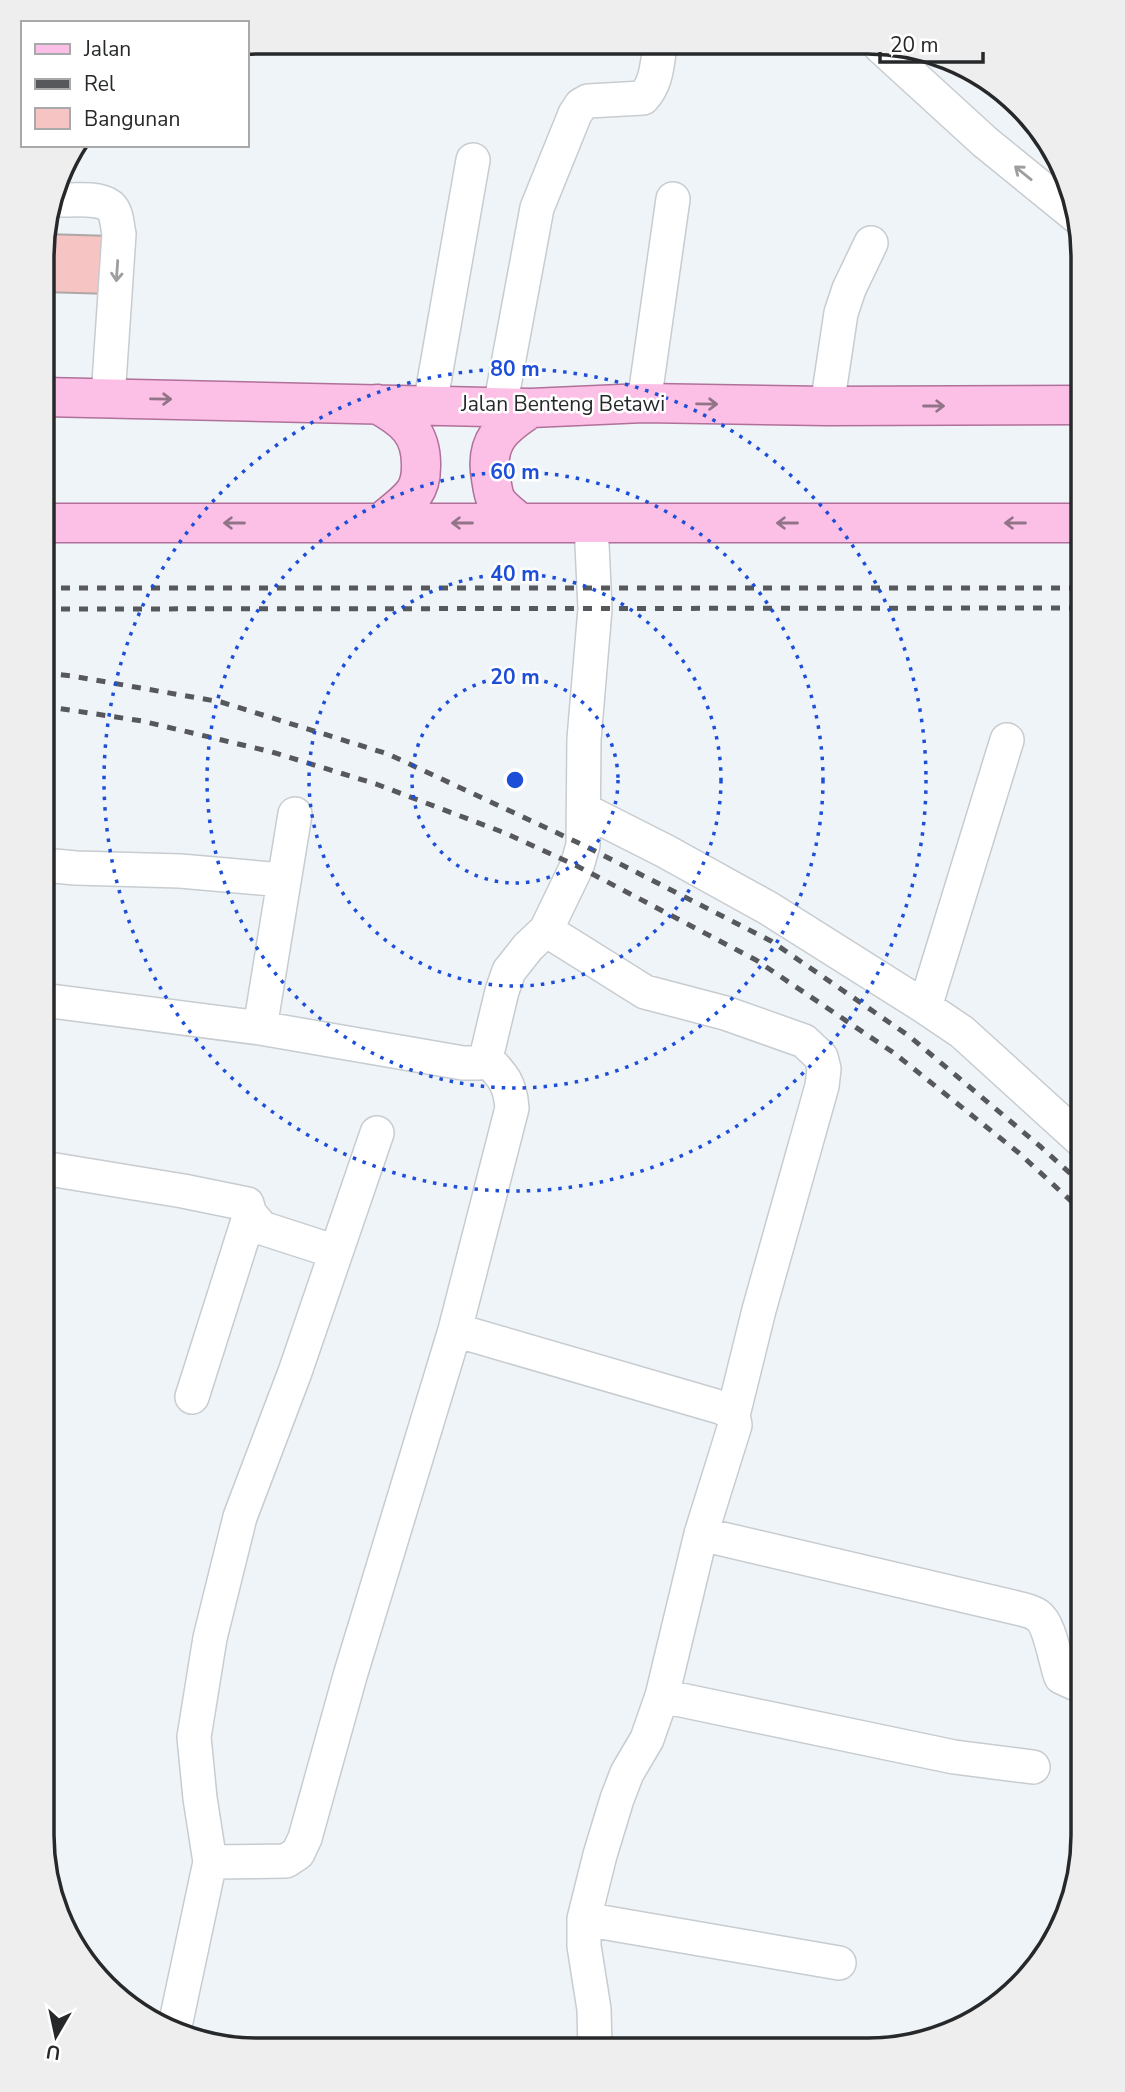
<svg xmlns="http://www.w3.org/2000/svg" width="1125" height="2092" font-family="'Nunito Sans',sans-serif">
<rect width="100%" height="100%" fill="#eff4f9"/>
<path fill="#f6c4c2" stroke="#aea7a6" stroke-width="2" d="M44,234L112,236L110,294L44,292Z"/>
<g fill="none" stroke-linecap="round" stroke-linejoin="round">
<g stroke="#c7ccd0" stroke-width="36">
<path id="minor" d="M880,46L985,142L1076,216
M53,200C68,201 97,196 110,206C117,212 117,225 119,234L108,398
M644,403L673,199
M430,405L473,160
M827,406L841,313L849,289L871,243
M500,407L537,208L575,114L581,105L588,101L643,98C657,83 657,64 660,45
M584,810L665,851L768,908L925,1007L962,1032L1083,1142
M43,865L76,868L180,871L283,880
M546,930L645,992L725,1013L804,1041L821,1057L824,1069L822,1086L759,1310L733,1415
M43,1000L260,1028L463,1063H479L486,1058L502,991L509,971L528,947L546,930L577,866L583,845L584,739L595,609L591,523
M925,1007L1007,740
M260,1028L295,814
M43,1168L183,1191L247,1204L250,1214L262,1228L336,1252
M455,1330L723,1408L733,1415L735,1425L701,1534L662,1696L647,1739L627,1773L617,1799L600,1855L584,1919V1946L594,2009L595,2049
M192,1397L250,1214
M701,1534L1021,1609C1025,1610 1033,1612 1037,1615C1050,1623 1055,1661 1061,1677L1083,1687
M662,1696L954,1757L1033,1767
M210,1862L286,1861L298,1853L305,1838L350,1676L455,1330L512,1108C510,1083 503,1076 486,1058
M584,1919L839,1963
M175,2026L210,1862L200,1798L194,1737L210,1638L240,1517L295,1372L377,1133"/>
</g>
<g stroke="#b07099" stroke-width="41">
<path id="major" d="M44,397L531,408L644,403L827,406L1083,405
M377,404C405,419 422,433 421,467C421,475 419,486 414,493C406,504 391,514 381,523
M43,523H1083
M520,523C512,516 501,509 496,500C493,494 492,485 491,478C484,441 503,426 531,408"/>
</g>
<use href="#minor" stroke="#fff" stroke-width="33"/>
<use href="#major" stroke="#fcc0e6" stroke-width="38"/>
<path stroke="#56585b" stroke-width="5" stroke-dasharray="9 9" stroke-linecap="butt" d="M43,588H1083
M43,609L1083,608
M43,673L72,676L221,702L388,754L583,845L771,941L909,1036L1041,1147L1083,1185
M43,706L142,721L272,752L376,784L505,833L577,866L756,960L894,1053L1019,1153L1083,1212"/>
</g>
<defs><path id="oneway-shaft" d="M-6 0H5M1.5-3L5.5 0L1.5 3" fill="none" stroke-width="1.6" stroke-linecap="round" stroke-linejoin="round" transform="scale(1.75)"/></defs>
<g stroke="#9d9e9f">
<use href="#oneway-shaft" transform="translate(1023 173) rotate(-141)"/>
<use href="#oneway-shaft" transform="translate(117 271) rotate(94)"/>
</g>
<g stroke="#917488">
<use href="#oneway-shaft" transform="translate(161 399) rotate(1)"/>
<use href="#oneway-shaft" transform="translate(707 404) rotate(1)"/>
<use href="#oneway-shaft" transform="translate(934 406)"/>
<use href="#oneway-shaft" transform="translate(234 523) rotate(180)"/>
<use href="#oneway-shaft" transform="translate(462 523) rotate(-180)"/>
<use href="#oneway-shaft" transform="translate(787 523) rotate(180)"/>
<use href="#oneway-shaft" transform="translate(1015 523) rotate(180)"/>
</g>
<g fill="none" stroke="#1d4ed8" stroke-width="3.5" stroke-dasharray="3.5 7">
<circle cx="515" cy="780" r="103"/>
<circle cx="515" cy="780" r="206"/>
<circle cx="515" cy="780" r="308"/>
<circle cx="515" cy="780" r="411"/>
</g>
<g text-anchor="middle" stroke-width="5" stroke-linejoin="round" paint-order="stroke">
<g font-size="21" fill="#26282a" stroke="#fff">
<text x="563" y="411">Jalan Benteng Betawi</text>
</g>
</g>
<path d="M0 0H1125V2092H0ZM257 54H868A203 203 0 0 1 1071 257V1835A203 203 0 0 1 868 2038H257A203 203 0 0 1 54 1835V257A203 203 0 0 1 257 54Z" fill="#eee" fill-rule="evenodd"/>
<path fill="none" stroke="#26282a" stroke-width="3.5" d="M257 54H868A203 203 0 0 1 1071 257V1835A203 203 0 0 1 868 2038H257A203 203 0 0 1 54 1835V257A203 203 0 0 1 257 54Z"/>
<circle cx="515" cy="780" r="10" fill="#1d4ed8" stroke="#fff" stroke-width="3.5"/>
<g font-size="21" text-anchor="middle" font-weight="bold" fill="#1d4ed8" stroke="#fff" stroke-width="5" stroke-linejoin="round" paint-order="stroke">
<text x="515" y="376">80 m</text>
<text x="515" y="479">60 m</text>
<text x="515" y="581">40 m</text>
<text x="515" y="684">20 m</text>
</g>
<rect x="21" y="21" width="228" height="126" fill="#ffffff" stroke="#a8a9aa" stroke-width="2"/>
<rect x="35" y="44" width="35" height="10" fill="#fcc0e6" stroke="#a8a9aa" stroke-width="2"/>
<text x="84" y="56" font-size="21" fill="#26282a">Jalan</text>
<rect x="35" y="79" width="35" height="10" fill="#56585b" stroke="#a8a9aa" stroke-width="2"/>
<text x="84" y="91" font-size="21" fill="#26282a">Rel</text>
<rect x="35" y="108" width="35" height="21" fill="#f6c4c2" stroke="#a8a9aa" stroke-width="2"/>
<text x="84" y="126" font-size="21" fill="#26282a">Bangunan</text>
<g transform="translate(56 2036) rotate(189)" stroke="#ffffff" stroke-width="5" paint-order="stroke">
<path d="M0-5L12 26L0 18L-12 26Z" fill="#26282a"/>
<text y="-10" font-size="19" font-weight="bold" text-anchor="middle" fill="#26282a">U</text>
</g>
<path d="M880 52v10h103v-10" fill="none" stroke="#26282a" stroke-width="3.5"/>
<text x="890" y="52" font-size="21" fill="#26282a" stroke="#ffffff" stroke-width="5" paint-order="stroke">20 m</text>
</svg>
